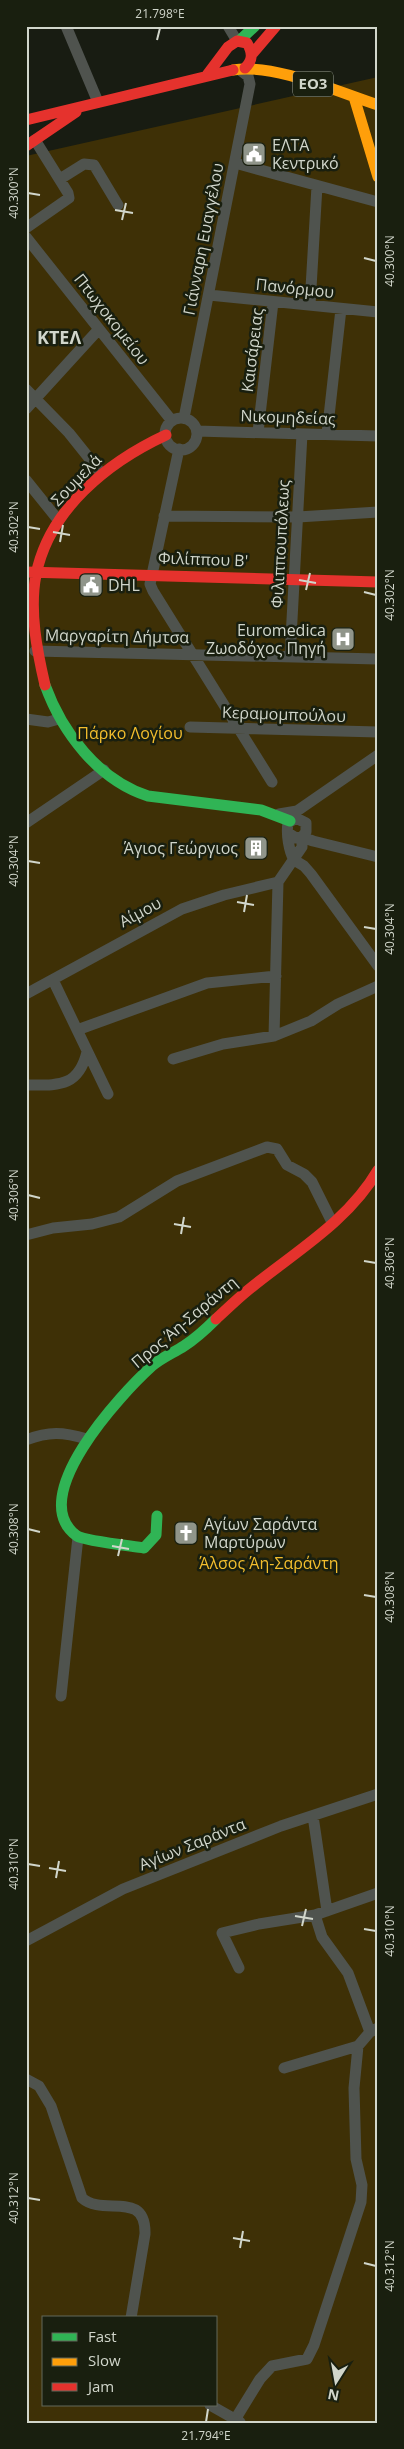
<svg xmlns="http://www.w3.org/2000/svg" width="404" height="2449" font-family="'Open Sans',sans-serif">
<rect width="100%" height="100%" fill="#181c12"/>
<path fill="#3e3006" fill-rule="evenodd" d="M378,77V2423H26V156ZM44,2318H216V2405H44Z"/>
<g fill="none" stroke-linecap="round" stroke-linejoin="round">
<path stroke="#4f534e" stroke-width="11" d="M66,26L98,102
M228,26L237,41
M235,163L378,202
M60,179L84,164L94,165L118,205
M26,228L69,198L68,193L35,140
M26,237L172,421
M209,295L378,312
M310,305L317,186
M26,389L69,433L101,473
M26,409L99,329
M184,418L250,84L248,76L240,70
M165 434a16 16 0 1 1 32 0a16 16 0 1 1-32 0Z
M197,431L378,436
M258,432L273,302
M327,434L341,309
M179,449L150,584L153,591L272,782
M26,480L59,521
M164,516L298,517L378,512
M35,651L378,659
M290,657L302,434
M26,719L48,722L59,719
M190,727L378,732
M279,814L297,811L378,755
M26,823L104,770
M288,833L296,838L302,837L306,832V823L296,818L288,823C286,834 289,851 294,860
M294,860L304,866L311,874L378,966
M53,980L108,1094
M26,994L182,909L224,895L278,882
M77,1030L207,983L276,976
M274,1036L278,882L302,847V837L313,841L378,857
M173,1059L223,1044L274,1036L311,1021L338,1004L378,986
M26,1085C58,1085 78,1088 87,1052
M26,1235L53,1228L92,1224L119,1217L177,1181L267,1147L277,1149L287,1165L304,1174L312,1182L332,1222
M26,1440C49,1431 63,1432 87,1439
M61,1696L78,1537
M313,1816L327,1911
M315,1915L322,1937L348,1973L370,2032
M26,1941L123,1889L281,1826L378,1794
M239,1968L222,1933L259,1924L315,1915L378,1893
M284,2068L358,2046L370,2032L378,2028
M26,2079L39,2086L51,2106L82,2198C103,2217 146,2189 145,2234L131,2318
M210,2405L240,2422
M236,2418L260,2379L272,2366L307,2359L314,2345L361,2202L362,2185L356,2159L354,2088L358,2046"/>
<path stroke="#30b455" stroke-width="11" d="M239,41L255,26
M45,685C62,732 98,780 148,796L261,810L290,821
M157,1516L156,1535L144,1548C132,1546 85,1541 77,1536C24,1498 121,1394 152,1366C161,1358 173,1353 184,1346C195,1339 206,1329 216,1319"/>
<path stroke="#ff9f0a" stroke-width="11" d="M233,70C274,63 338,92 378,105
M354,97L378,177"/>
<path stroke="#e5322d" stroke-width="11" d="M253,53L276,26
M207,75L228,47L237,41L247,43C253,53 253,60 245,68
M26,120L233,70
M26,146L76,112
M26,572L378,582
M45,685C37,651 29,610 36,575C49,509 108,462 166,435
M216,1319C226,1310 236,1300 247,1291C293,1253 347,1223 378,1170"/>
</g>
<path fill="none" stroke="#d1d6cb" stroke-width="2" d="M157,40L160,28M28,193L40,195M115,210L133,213M122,220L126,203M364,258L376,261M28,527L40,529M53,532L70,535M60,542L63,525M299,580L316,583M306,590L310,573M364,592L376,595M28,861L40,863M237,902L254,905M244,912L247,895M364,927L376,929M28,1195L40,1198M174,1224L191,1227M181,1234L184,1217M364,1261L376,1263M28,1529L40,1532M112,1546L129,1549M118,1556L122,1539M364,1595L376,1597M28,1864L40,1866M49,1868L66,1871M56,1878L59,1861M295,1916L313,1919M302,1926L306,1909M364,1929L376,1931M28,2198L40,2200M233,2238L250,2241M240,2248L243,2231M364,2263L376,2266M206,2422L208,2409"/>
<defs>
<g id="civic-square" transform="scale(1.25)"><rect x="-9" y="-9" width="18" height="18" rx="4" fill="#90958a" stroke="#191f0f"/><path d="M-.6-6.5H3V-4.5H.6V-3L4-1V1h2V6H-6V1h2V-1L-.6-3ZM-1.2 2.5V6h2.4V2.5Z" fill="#fff"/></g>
<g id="hospital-square" transform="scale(1.25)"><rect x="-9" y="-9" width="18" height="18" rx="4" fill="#90958a" stroke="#191f0f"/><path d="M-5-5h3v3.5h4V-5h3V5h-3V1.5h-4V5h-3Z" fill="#fff"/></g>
<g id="building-square" transform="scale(1.25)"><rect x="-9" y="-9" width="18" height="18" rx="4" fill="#90958a" stroke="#191f0f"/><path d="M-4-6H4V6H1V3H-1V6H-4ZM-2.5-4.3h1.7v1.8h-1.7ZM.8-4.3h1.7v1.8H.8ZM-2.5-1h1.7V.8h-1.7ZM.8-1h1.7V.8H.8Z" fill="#fff"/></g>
<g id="church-square" transform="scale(1.25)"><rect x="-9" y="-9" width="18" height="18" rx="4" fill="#90958a" stroke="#191f0f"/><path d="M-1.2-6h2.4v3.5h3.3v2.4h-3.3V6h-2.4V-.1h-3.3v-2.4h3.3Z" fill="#fff"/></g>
</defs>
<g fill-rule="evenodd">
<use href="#civic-square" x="254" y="154"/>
<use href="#civic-square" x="91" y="585"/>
<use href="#hospital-square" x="343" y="639"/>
<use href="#building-square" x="256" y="848"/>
<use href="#church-square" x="186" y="1533"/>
</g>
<g text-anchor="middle" stroke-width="5" stroke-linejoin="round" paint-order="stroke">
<rect fill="#191f0f" stroke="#9a9f93" stroke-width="1" x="293" y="71.5" width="40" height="25" rx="4"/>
<g font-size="15" font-weight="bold" fill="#d1d6cb">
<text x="313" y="89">ΕΟ3</text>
</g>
<g font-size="16" fill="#d1d6cb" stroke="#191f0f" text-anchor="start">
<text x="272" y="151">ΕΛΤΑ<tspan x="272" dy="18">Κεντρικό</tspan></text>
<text x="108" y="591">DHL</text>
<text x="326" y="636" text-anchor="end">Euromedica<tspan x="326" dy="18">Ζωοδόχος Πηγή</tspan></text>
<text x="238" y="854" text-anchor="end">Άγιος Γεώργιος</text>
<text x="204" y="1530">Αγίων Σαράντα<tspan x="204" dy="18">Μαρτύρων</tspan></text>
</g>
<g font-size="16" fill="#d1d6cb" stroke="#191f0f">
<text transform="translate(203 239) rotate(-79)" y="6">Γιάνναρη Ευαγγέλου</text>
<text transform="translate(295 288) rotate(6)" y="6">Πανόρμου</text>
<text transform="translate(112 319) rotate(52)" y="6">Πτωχοκομείου</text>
<text transform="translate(252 350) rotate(-83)" y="6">Καισάρειας</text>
<text transform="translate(288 417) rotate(2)" y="6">Νικομηδείας</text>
<text transform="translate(76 480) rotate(-46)" y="6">Σουμελά</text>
<text transform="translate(280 544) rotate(-87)" y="6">Φιλιππουπόλεως</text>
<text transform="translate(203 559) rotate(2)" y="6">Φιλίππου Β'</text>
<text transform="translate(117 636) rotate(1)" y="6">Μαργαρίτη Δήμτσα</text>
<text transform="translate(284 714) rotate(2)" y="6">Κεραμομπούλου</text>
<text transform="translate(140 912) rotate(-28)" y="6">Αίμου</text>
<text transform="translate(184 1322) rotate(-40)" y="6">Προς Άη-Σαράντη</text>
<text transform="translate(192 1844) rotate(-22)" y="6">Αγίων Σαράντα</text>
</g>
<g font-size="16" fill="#f3be2d" stroke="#191f0f">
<text x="130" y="739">Πάρκο Λογίου</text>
<text x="269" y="1569">Άλσος Άη-Σαράντη</text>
</g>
<g font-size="18" font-weight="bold" fill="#d1d6cb" stroke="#191f0f">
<text x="59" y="344">ΚΤΕΛ</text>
</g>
</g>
<rect width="404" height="2449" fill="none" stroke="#191f0f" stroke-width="55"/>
<rect x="42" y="2316" width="175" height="90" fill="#191f0f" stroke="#63685a"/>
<rect x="52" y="2333" width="25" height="8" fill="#30b455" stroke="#63685a"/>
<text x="88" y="2342" font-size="15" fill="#d1d6cb">Fast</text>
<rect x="52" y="2358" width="25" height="8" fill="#ff9f0a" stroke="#63685a"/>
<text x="88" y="2366" font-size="15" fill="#d1d6cb">Slow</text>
<rect x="52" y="2383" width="25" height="8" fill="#e5322d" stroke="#63685a"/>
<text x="88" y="2392" font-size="15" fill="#d1d6cb">Jam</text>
<g transform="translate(336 2382) rotate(191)" stroke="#191f0f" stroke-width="4" paint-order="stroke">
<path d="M0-4L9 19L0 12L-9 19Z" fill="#d1d6cb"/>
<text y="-8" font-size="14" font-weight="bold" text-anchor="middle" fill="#d1d6cb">N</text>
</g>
<rect x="28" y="28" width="348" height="2394" fill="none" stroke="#d1d6cb" stroke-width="2"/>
<g font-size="12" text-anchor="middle" fill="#d1d6cb">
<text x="160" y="18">21.798°E</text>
<text transform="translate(14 193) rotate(-90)" y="4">40.300°N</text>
<text transform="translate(390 261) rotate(-90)" y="4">40.300°N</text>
<text transform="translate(14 527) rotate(-90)" y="4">40.302°N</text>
<text transform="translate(390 595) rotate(-90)" y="4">40.302°N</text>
<text transform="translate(14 861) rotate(-90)" y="4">40.304°N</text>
<text transform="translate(390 929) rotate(-90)" y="4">40.304°N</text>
<text transform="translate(14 1195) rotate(-90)" y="4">40.306°N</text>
<text transform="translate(390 1263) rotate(-90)" y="4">40.306°N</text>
<text transform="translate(14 1529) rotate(-90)" y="4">40.308°N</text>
<text transform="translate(390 1597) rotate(-90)" y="4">40.308°N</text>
<text transform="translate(14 1864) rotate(-90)" y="4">40.310°N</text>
<text transform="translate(390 1931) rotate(-90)" y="4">40.310°N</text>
<text transform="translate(14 2198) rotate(-90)" y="4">40.312°N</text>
<text transform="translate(390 2266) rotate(-90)" y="4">40.312°N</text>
<text x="206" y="2440">21.794°E</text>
</g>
</svg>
